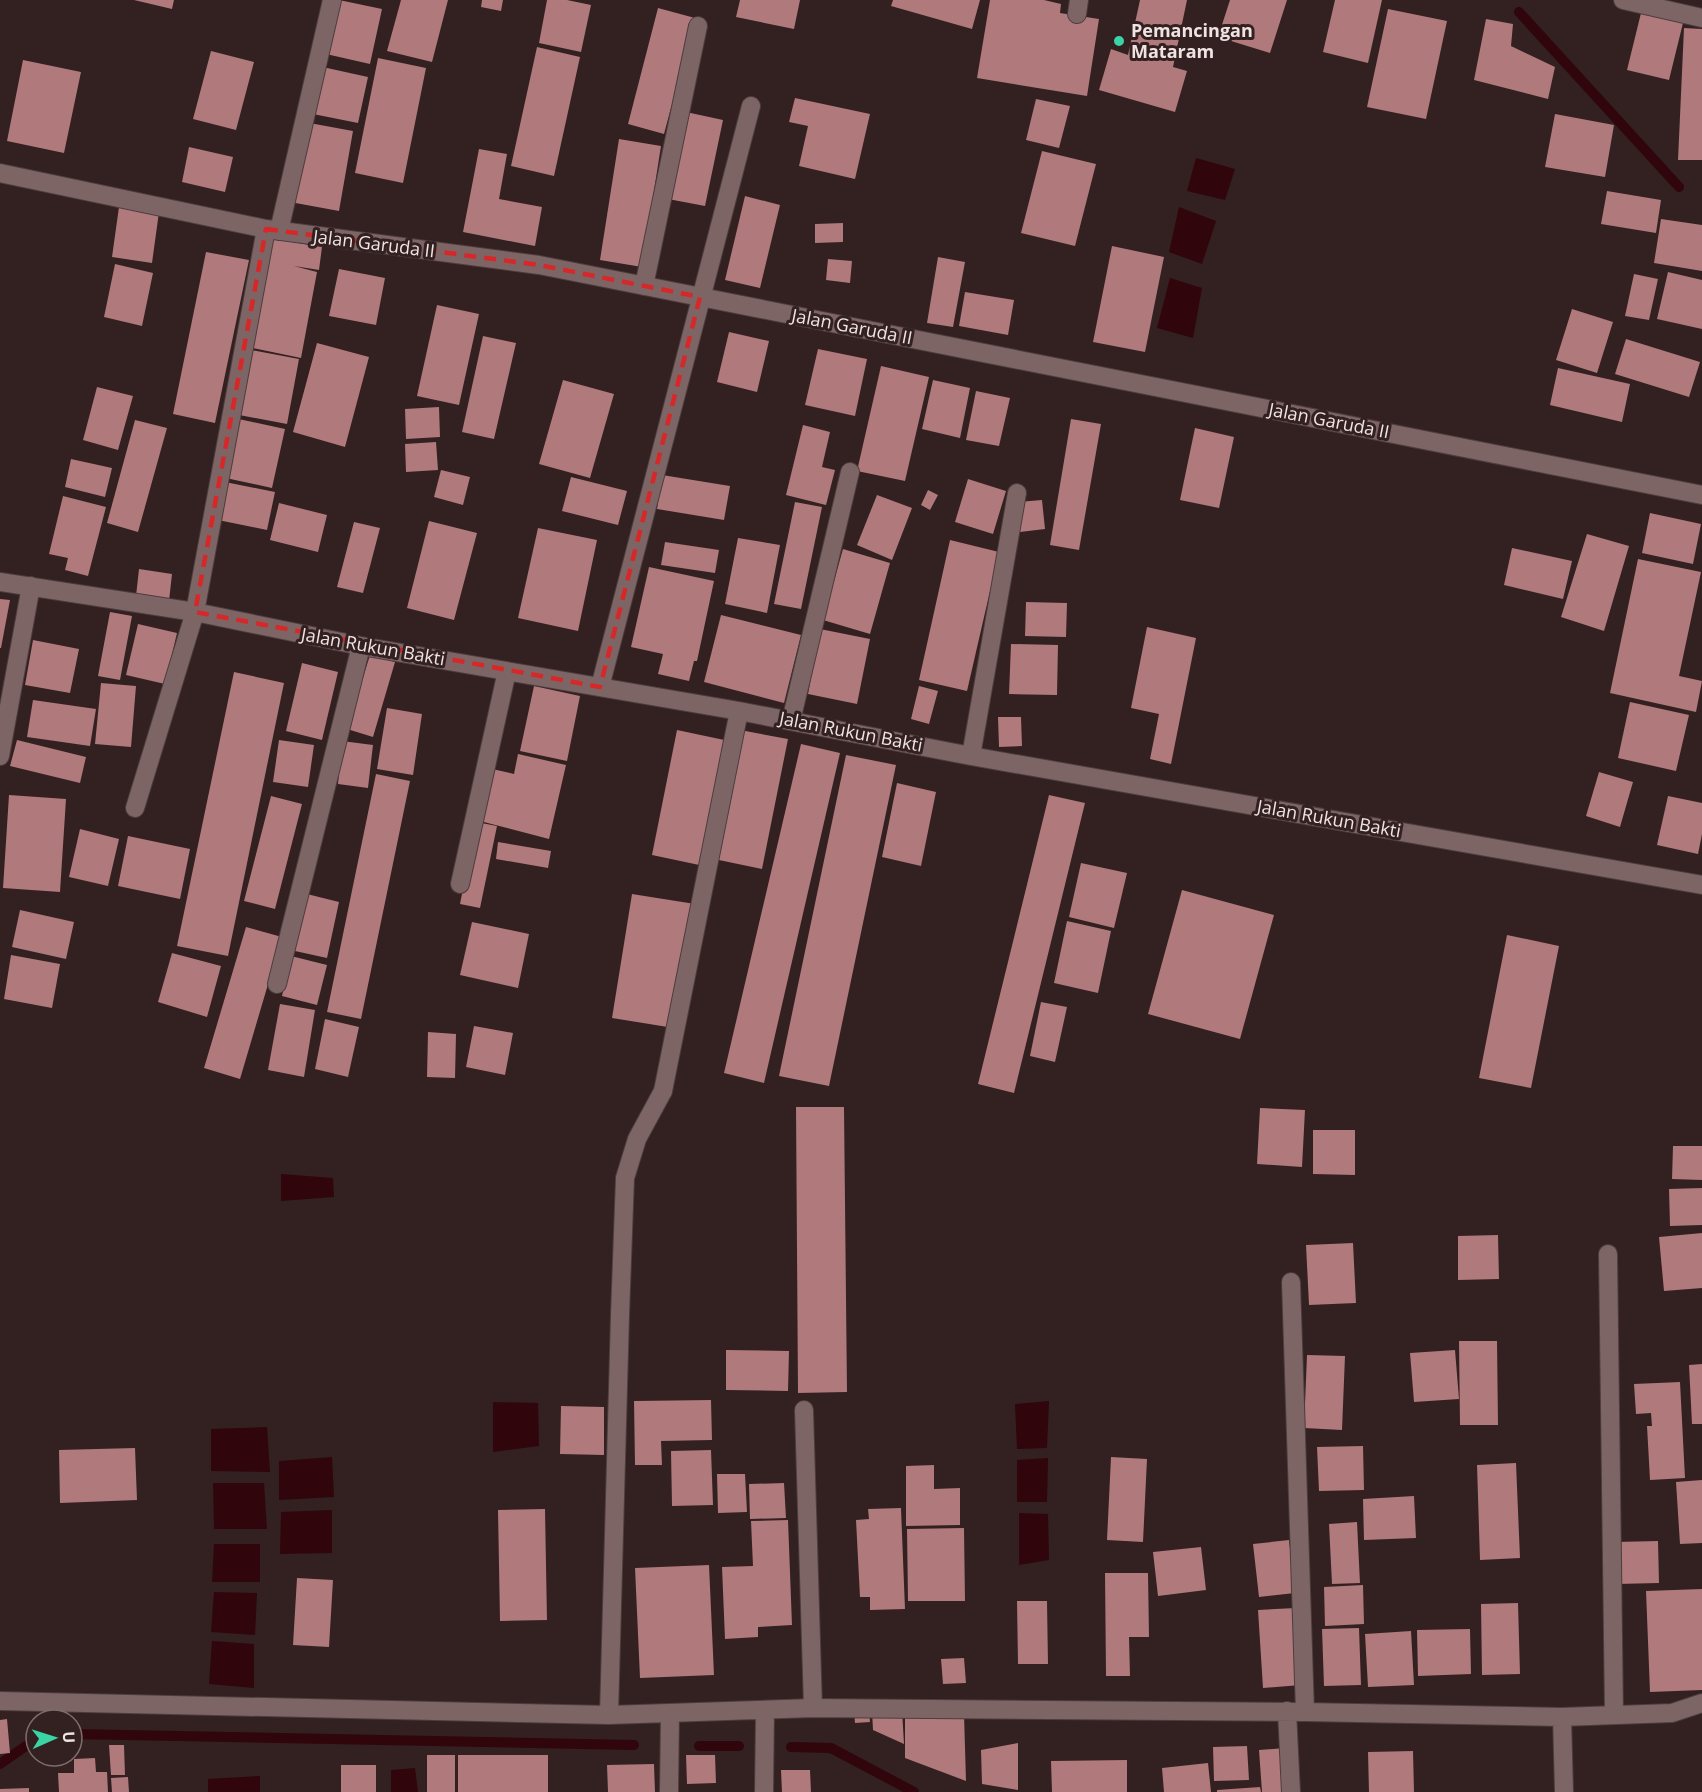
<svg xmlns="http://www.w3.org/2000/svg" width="1702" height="1792" font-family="'Open Sans',sans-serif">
<rect width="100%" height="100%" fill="#332020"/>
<path fill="#30050b" d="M1196,158L1235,169L1225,200L1187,191Z
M1179,207L1216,221L1202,264L1169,252Z
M1170,278L1202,288L1193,338L1157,328Z
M281,1174L333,1178L334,1197L281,1201Z
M1049,1401L1047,1448L1017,1449L1015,1404Z
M493,1402L538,1403L539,1446L493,1452Z
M267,1427L270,1472L211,1471V1429Z
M332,1457L334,1497L279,1500V1461Z
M1048,1458L1047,1502H1017V1460Z
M213,1483H264L267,1529H214Z
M332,1510V1553L280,1554L281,1512Z
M1019,1513L1048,1514L1049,1560L1019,1565Z
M214,1544H260V1582H212Z
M214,1592L257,1593L255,1635L211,1632Z
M212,1641L254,1644V1688L209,1684Z
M415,1768L418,1792H391V1770Z
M260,1776V1792H208V1779Z"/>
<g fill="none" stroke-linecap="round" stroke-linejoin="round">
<path stroke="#30050b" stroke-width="10" d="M1519,12L1679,187
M72,1734L634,1745
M699,1746H739
M791,1747L831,1748L914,1792
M0,1764L36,1739"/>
</g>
<path fill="#b0797b" d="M134,0H174L172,9Z
M339,0L382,9L370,64L326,54Z
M401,0H448L432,62L387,51Z
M482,0H503L501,11L481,7Z
M547,0H567L591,5L581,52L539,43Z
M740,0H800L794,29L736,17Z
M893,0H980L972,29L891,6Z
M990,0H1044L1061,4L1060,13L1099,19L1087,96L977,78Z
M1140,0H1187L1173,67L1187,71L1175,112L1099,90L1111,49L1128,55Z
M1230,0H1287L1270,53L1218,37Z
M1335,0H1382L1368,63L1323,52Z
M658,8L695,18L664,134L628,124Z
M1388,9L1447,21L1426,119L1367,107Z
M1641,13L1683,23L1669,80L1627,70Z
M1486,19L1513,24L1511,46L1555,67L1548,99L1474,80Z
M1684,28L1702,29V160H1678Z
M537,47L580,57L554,176L511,166Z
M211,51L254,62L236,130L193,119Z
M378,58L426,68L403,183L355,173Z
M23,60L81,72L64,153L7,141Z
M318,66L368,77L358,123L308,113Z
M795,98L870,114L855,179L799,166L808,126L789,122Z
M1036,99L1070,106L1059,148L1026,140Z
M686,112L723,120L705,206L668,199Z
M1555,114L1614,125L1605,177L1545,167Z
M304,122L353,131L339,211L290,202Z
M619,139L661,146L642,267L600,260Z
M189,147L233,157L225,192L182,182Z
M479,149L507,154L499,199L542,207L535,246L463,232Z
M1042,151L1096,164L1075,246L1021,233Z
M1607,191L1661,200L1656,233L1601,224Z
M745,196L780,205L760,288L725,280Z
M119,207L159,212L152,263L112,257Z
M1661,219L1702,225V271L1654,263Z
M843,223V242L815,243V224Z
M268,238L322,247L319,270L294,266L317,272L301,358L248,347Z
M1112,246L1164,257L1145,352L1093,342Z
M206,252L249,260L215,423L173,414Z
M938,257L965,262L953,327L927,323Z
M828,259L852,261L850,283L826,280Z
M115,264L153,273L142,326L104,317Z
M339,269L385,278L376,325L329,316Z
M1668,272L1702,280V329L1657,319Z
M1634,274L1658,279L1649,320L1625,316Z
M965,292L1014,300L1008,335L959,326Z
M437,305L479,314L459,405L417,396Z
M1572,309L1613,322L1597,373L1556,360Z
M729,332L769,341L757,392L717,382Z
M483,336L516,343L494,439L462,432Z
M1626,339L1700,362L1689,397L1615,374Z
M317,343L369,357L345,447L293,432Z
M246,349L299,359L287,424L234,414Z
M818,349L867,359L855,416L805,405Z
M881,366L929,377L905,481L857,471Z
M1558,368L1630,384L1622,422L1550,405Z
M563,380L614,394L590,478L539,464Z
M933,380L970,388L960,438L922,429Z
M97,387L133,396L118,450L83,440Z
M976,391L1010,398L999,446L966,440Z
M439,407L440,437L406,439L405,409Z
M234,418L285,429L272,488L221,477Z
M1071,419L1101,424L1079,550L1050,545Z
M135,420L167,428L138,532L107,523Z
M803,425L830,432L822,467L835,470L826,505L786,495Z
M1195,428L1234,437L1219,508L1180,500Z
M436,442L438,470L406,472L405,444Z
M71,459L112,468L105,497L65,487Z
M441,470L470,477L463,505L434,497Z
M662,475L730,486L724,520L657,509Z
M571,477L627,491L618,525L562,511Z
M968,479L1006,491L993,534L955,522Z
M220,481L275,492L267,530L213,519Z
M928,490L938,495L930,510L921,505Z
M877,495L912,508L892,560L857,545Z
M63,496L106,507L88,576L65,570L68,558L49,554Z
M1042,500L1045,529L1020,532L1018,502Z
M795,502L822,507L801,609L774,604Z
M279,503L327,515L318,552L270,540Z
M1650,513L1701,524L1693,564L1642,553Z
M429,521L477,533L454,620L407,608Z
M354,522L380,528L363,593L337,587Z
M538,528L597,540L578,631L518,618Z
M1587,534L1629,546L1604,631L1561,617Z
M738,538L780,545L767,613L725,604Z
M950,540L999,552L967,691L919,680Z
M665,542L719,550L715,573L661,565Z
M1512,548L1572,561L1563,599L1504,585Z
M843,549L890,563L870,634L823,620Z
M1638,559L1701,572L1679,676L1702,681L1696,712L1610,693Z
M649,567L714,581L697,661H694L689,681L658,674L663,654L631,647Z
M139,569L172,574L169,601L136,596Z
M0,599L10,600L1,648H0Z
M1026,602L1067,603L1066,637L1025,636Z
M110,612L132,616L120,680L98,676Z
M721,615L801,635L784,703L704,682Z
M138,624L177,633L165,684L126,675Z
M1147,627L1196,638L1171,764L1150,759L1159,714L1131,708Z
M820,629L870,639L857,704L808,694Z
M33,640L79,649L70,693L25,685Z
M1011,644L1058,645L1057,695L1009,694Z
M370,655L395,662L373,737L347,729Z
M302,663L338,672L322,740L286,731Z
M234,672L284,683L228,956L177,946Z
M101,683L136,686L131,747L95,744Z
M534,686L580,696L567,761L520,751Z
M919,686L938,691L929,724L911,719Z
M33,700L96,709L90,746L27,737Z
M1630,702L1689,715L1676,771L1618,758Z
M387,708L422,714L413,775L377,769Z
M998,717H1021L1022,746L999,747Z
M677,730L729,741L704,866L652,855Z
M740,730L788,739L762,869L714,859Z
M17,740L86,757L80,783L10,766Z
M279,740L314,745L308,787L273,782Z
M342,741L373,745L368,788L338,784Z
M801,744L840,753L764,1083L724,1073Z
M518,754L566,765L549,839L476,820L488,768L514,774Z
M846,755L896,765L829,1086L779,1076Z
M1599,772L1633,782L1620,827L1586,816Z
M376,774L410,781L361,1019L327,1012Z
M897,783L936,792L921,866L882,857Z
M9,795L66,799L60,892L3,888Z
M1049,795L1085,803L1014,1093L978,1084Z
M271,796L302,804L275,909L244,901Z
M1668,796L1702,803V834L1698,854L1657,845Z
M476,822L497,826L480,908L460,904Z
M80,829L119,839L108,886L69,877Z
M128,836L190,849L180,899L118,886Z
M498,842L551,851L548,868L496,859Z
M1081,863L1127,873L1114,928L1069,917Z
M1182,890L1274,915L1240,1039L1148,1014Z
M307,894L339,902L327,958L295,951Z
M632,894L695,904L674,1028L612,1018Z
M20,910L74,922L66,959L12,947Z
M1067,921L1111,931L1098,993L1054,983Z
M472,922L529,934L518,988L460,975Z
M246,927L282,937L240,1079L204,1068Z
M1507,935L1559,946L1531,1088L1479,1078Z
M172,953L221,966L207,1017L158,1002Z
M11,955L60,964L52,1008L4,999Z
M291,956L327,965L317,1005L282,996Z
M1041,1002L1067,1007L1055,1062L1030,1056Z
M280,1004L315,1010L304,1077L268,1070Z
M325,1019L359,1027L348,1077L315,1069Z
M474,1026L513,1033L505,1075L466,1067Z
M428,1032L456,1034L455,1078L427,1077Z
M796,1107H844L847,1392L798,1393Z
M1260,1108L1305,1110L1302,1167L1257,1164Z
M1313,1130H1355V1175L1313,1174Z
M1673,1146H1702V1180L1672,1179Z
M1702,1188V1225L1670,1226L1669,1189Z
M1702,1233V1288L1664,1291L1659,1237Z
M1498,1235L1499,1279L1458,1280V1236Z
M1353,1243L1356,1303L1309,1305L1306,1245Z
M1459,1341H1497L1498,1425H1460Z
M726,1350L789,1351L788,1391L726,1390Z
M1455,1350L1459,1399L1414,1402L1410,1353Z
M1307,1355L1345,1356L1342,1430L1304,1428Z
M1702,1364V1424H1692L1689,1365Z
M1680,1382L1685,1478L1650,1480L1647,1426H1652L1651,1413L1636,1414L1634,1384Z
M711,1400L712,1440L661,1441L662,1465H635L634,1401Z
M561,1406L604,1407V1455L560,1454Z
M1363,1446L1364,1490L1319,1491L1317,1447Z
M135,1448L137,1500L60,1503L59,1450Z
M711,1450L713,1505L672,1506L671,1451Z
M1111,1457L1147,1459L1143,1542L1107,1540Z
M1516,1463L1520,1558L1480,1560L1477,1465Z
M934,1465V1489L960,1488V1525L906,1526V1466Z
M717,1474H745L747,1512L718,1513Z
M1702,1480V1543L1680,1544L1676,1482Z
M784,1483L786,1518L750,1519L749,1484Z
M1414,1496L1416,1538L1364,1540L1363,1499Z
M901,1508L905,1609L870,1610V1597H860L856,1520L869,1519L868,1509Z
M545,1509L547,1620L500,1621L498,1510Z
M788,1520L792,1625L758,1627V1637L725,1639L722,1567L753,1566L751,1521Z
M1357,1522L1360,1583L1332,1584L1329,1524Z
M964,1528L965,1601H908L907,1529Z
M1289,1540L1295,1593L1259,1597L1253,1544Z
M1658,1541L1659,1583L1617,1584L1615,1542Z
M1201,1547L1206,1590L1158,1596L1153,1552Z
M709,1565L714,1675L640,1678L635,1568Z
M1105,1573H1148L1149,1637H1129L1130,1676H1106Z
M297,1578L333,1580L329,1647L293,1645Z
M1363,1585L1364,1624L1325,1626L1324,1587Z
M1702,1589V1690L1650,1692L1646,1591Z
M1017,1601H1047L1048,1664H1018Z
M1518,1603L1520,1674L1482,1675L1481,1604Z
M1296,1608L1301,1685L1263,1688L1258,1610Z
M1359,1628L1361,1685L1324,1686L1322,1629Z
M1470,1629L1471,1674L1418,1676L1417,1630Z
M1411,1631L1414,1685L1368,1687L1365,1634Z
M964,1658L966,1683L943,1684L941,1659Z
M902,1710L904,1744L873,1730L872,1711Z
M854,1711H869L870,1722L855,1723Z
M964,1714L966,1781L905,1758V1717Z
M7,1719L10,1753L0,1754V1720Z
M1018,1743V1790L982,1784L981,1750Z
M109,1745H124L125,1775H111Z
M1247,1746L1249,1780L1214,1781L1213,1747Z
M1285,1748L1289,1792H1262L1259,1750Z
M1413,1751L1414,1792H1369L1368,1752Z
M427,1755H455V1792H427Z
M458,1755H548V1792H458Z
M686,1755H715L716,1783L687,1784Z
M95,1758L96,1772H107L108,1792H59L58,1773H74V1759Z
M1127,1760V1792H1052L1051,1761Z
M1208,1763L1211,1792H1164L1162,1768Z
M654,1764L655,1792H608L607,1765Z
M341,1765H376V1792H341Z
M781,1770H810L811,1792H782Z
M128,1777L129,1792H112L111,1778Z
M1260,1787L1261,1792H1217V1790Z
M29,1788V1792H0V1789Z"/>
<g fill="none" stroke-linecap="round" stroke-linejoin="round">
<g stroke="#4d3d3e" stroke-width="20">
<path id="service" d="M620,1315L625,1178L637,1139L663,1091
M804,1410L813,1708"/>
</g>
<g stroke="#4d3d3e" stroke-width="20">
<path id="minor" d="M1077,14L1079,0
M0,173L266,229L539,265L1702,495
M279,231L332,0
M644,286L698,26
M0,582L195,612L361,646L739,711L971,756L1702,885
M600,687L751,106
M791,721L850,472
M0,756L31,586
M971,756L1017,493
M135,808L195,612L266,229
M460,884L507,671
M277,984L361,646
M663,1091L739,711
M1608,1254L1614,1714
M1291,1282L1305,1712
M0,1701L609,1715L813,1708L1305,1712L1562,1717L1672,1713L1702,1703
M1287,1711L1291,1792
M609,1715L620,1315
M1562,1717L1564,1792
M669,1792L670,1713
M764,1792L765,1710"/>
</g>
<g stroke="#4d3d3e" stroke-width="20">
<path id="tertiary" d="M1623,0L1702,18"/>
</g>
<use href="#service" stroke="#7d6566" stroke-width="18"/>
<use href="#minor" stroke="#7d6566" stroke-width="18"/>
<use href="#tertiary" stroke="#7d6566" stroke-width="18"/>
</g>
<path fill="none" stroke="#d62828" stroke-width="4.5" stroke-dasharray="12 8" stroke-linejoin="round" d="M266,229L539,265L700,297L600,687L195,612Z"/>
<circle fill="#3bd4a4" stroke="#332020" stroke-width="2" cx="1119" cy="41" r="6"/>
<g text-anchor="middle" stroke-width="6" stroke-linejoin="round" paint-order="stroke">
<g font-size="18" font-weight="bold" fill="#f0e3e3" stroke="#332020" text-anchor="start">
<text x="1131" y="37">Pemancingan<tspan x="1131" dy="21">Mataram</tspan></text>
</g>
<g font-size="18" fill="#f0e3e3" stroke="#332020">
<text transform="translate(374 244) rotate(7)" y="6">Jalan Garuda II</text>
<text transform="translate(852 327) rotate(11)" y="6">Jalan Garuda II</text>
<text transform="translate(1329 421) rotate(11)" y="6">Jalan Garuda II</text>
<text transform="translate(373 647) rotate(10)" y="6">Jalan Rukun Bakti</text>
<text transform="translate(851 732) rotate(11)" y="6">Jalan Rukun Bakti</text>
<text transform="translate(1329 819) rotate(10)" y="6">Jalan Rukun Bakti</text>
</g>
</g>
<g transform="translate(54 1738) rotate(87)"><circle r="28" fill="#332020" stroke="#7f6e6e" stroke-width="1.5"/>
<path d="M0-4.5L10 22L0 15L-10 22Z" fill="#3bd4a4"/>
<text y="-9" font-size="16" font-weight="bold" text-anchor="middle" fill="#f0e3e3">U</text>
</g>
</svg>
